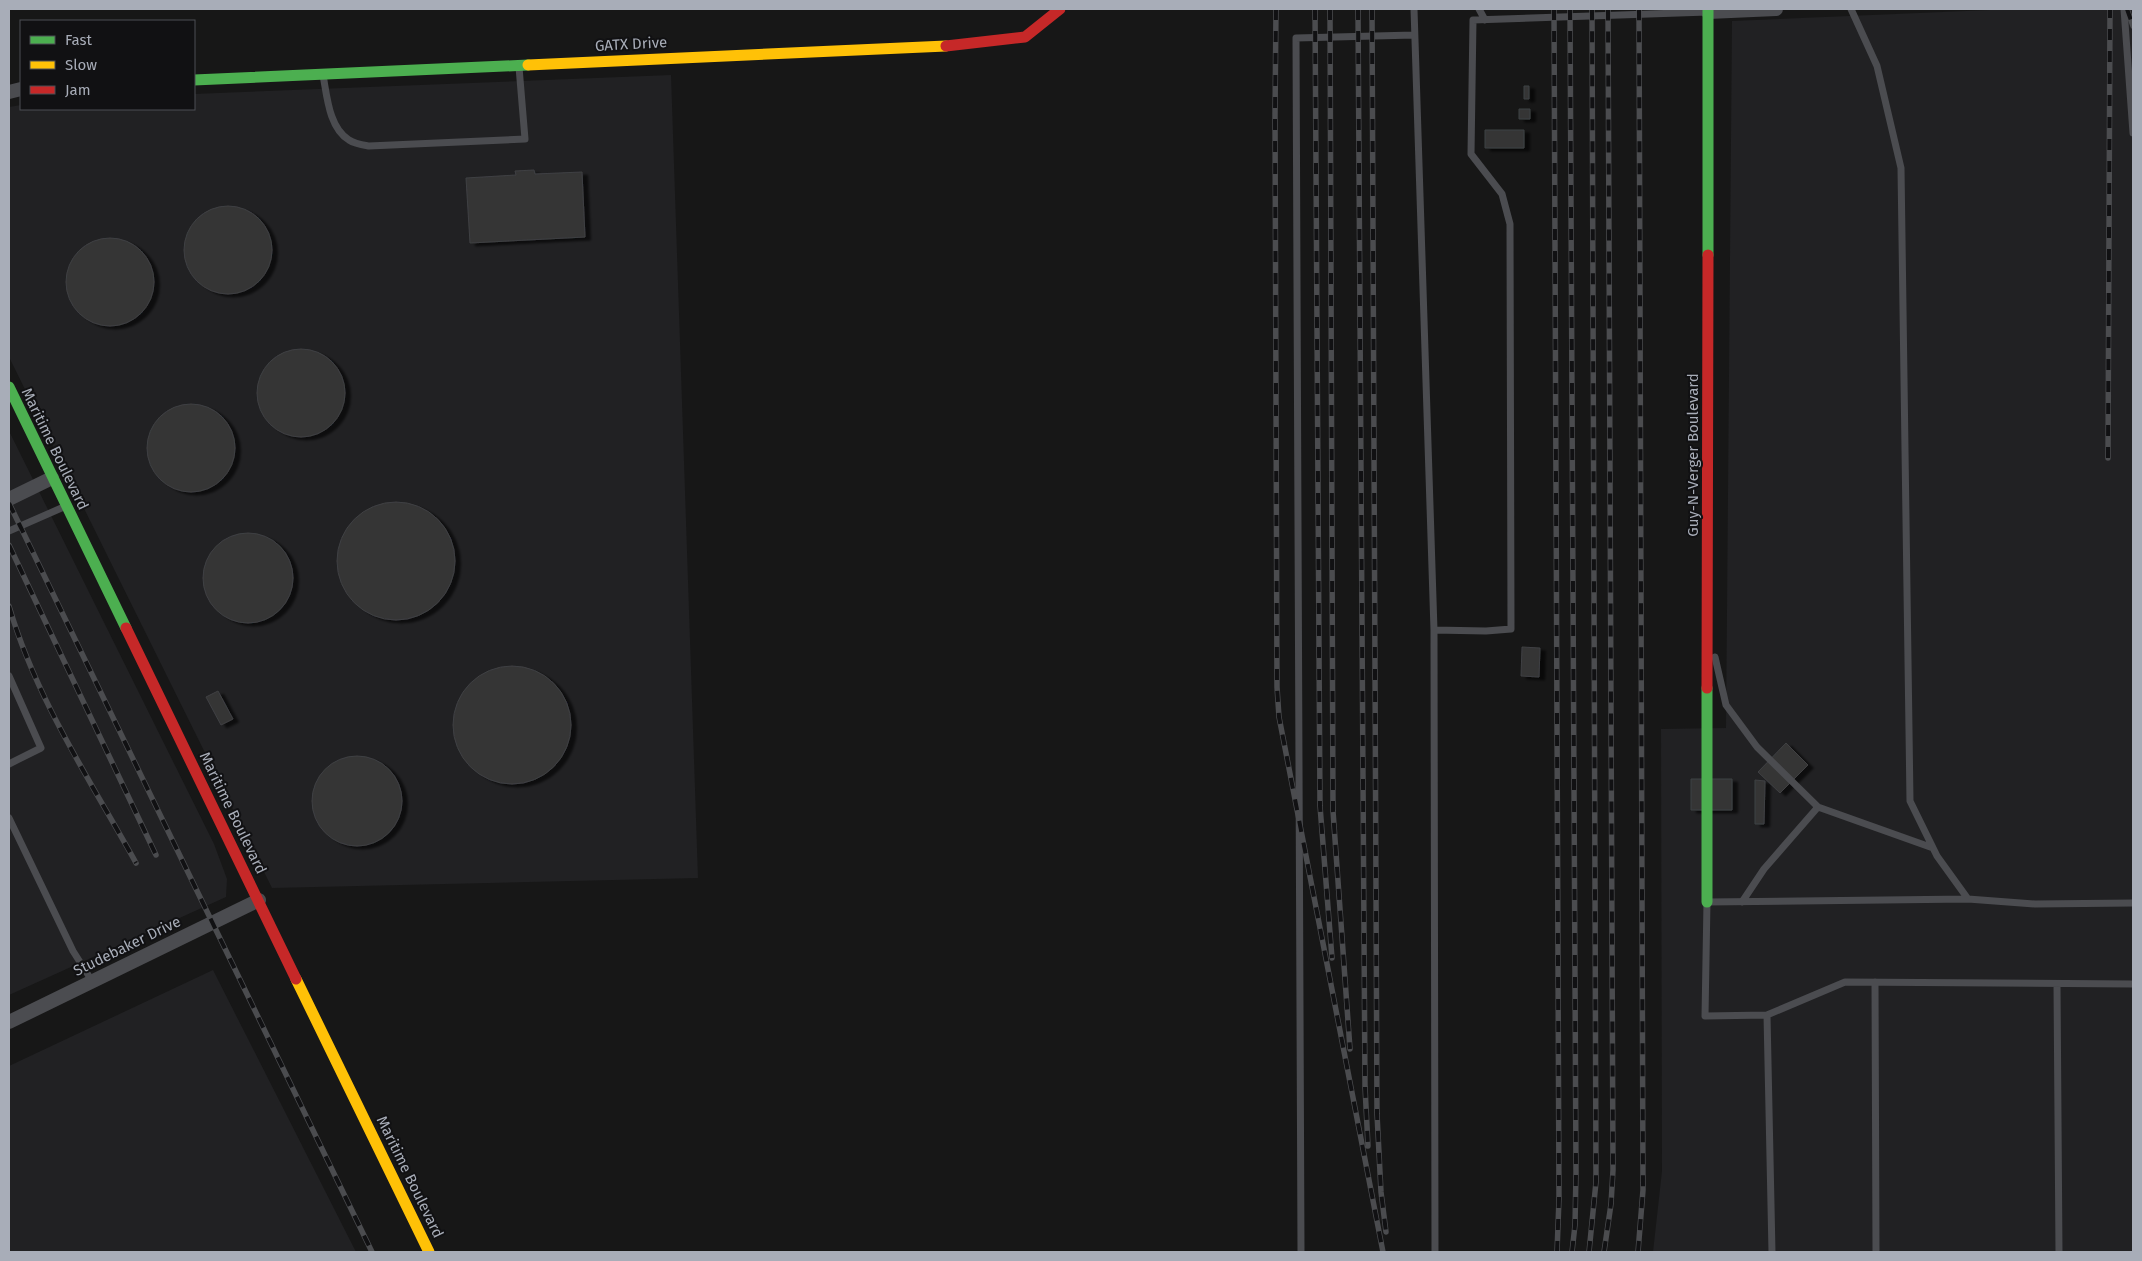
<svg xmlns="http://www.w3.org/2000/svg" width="2142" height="1261" font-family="'Fira Sans',sans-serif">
<defs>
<filter id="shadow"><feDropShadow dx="5.5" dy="3" stdDeviation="1" flood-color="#0009"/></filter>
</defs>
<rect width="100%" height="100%" fill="#171717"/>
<path fill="#212123" d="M2013,9H2133V1252H1653L1662,1171L1661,729L1726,728L1732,21Z
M671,75L698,878L272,888L9,357V107L21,105V109H194V94Z
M9,431L214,844L227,879L226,897L9,995Z
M213,970L356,1252H9V1066Z"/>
<path fill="#353536" stroke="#3f4043" filter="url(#shadow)" d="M1524,86H1529V99H1524Z
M1519,109H1530V119H1519Z
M1485,130H1524V148H1485Z
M534,170L535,174L582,172L585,237L470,243L466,178L516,175L515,171Z
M184 250a44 44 0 1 1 88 0a44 44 0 1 1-88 0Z
M66 282a44 44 0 1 1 88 0a44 44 0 1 1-88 0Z
M257 393a44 44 0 1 1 88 0a44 44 0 1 1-88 0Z
M147 448a44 44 0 1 1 88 0a44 44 0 1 1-88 0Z
M337 561a59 59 0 1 1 118 0a59 59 0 1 1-118 0Z
M203 578a45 45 0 1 1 90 0a45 45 0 1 1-90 0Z
M1522,647L1540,648L1539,677L1521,676Z
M453 725a59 59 0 1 1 118 0a59 59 0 1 1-118 0Z
M218,691L233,719L221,725L206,697Z
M1786,743L1808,765L1780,793L1758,772Z
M312 801a45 45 0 1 1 90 0a45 45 0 1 1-90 0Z
M1691,779H1732V810H1691Z
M1755,780L1765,781L1764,824H1755Z"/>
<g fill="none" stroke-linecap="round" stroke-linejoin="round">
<path stroke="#4b4c50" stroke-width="7" d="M1414,9L1434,630L1435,1252
M1479,9L1485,20
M1851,9L1877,66L1901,168L1910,801L1937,856L1968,899L2035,904L2133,903
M2124,9L2133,133
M323,75C327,96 329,128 349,140C355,144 363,145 369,146L525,139L519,67
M9,531L66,506
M1434,630L1486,631L1511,629L1510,224L1502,194L1471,154L1473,20L1708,12
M1715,657L1726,705L1757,747L1818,807L1933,848
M9,676L41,748L9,764
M9,818L73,951L92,981
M1968,899L1707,902L1705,1016L1767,1015L1845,982L2133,984
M1742,902L1764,869L1818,807
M1875,982L1876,1252
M2057,984L2059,1252
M1767,1015L1772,1252
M1301,1252L1296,38L1414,35"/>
<path stroke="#4b4c50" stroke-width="14" d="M1708,12L1776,9
M9,92L21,89
M9,499L52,478
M9,1022L259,900"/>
<path stroke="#4caf50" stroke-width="11" d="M194,80L528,65
M1708,255V9
M9,387L126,628
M1707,902V688"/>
<path stroke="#ffc107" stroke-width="11" d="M528,65L946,46
M296,979L429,1252"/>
<path stroke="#c62828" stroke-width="11" d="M946,46L1025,37L1060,9
M126,628L296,979
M1707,688L1708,255"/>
<g stroke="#4b4c4f" stroke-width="5.5">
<path id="rail" d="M1276,9L1275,115L1277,687L1279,717L1383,1252
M1315,9L1320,806L1332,958
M1330,9L1333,811L1350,1049
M1358,9L1365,1087L1368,1146
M1372,9L1377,1114L1381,1192L1386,1232
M1554,9L1559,1199L1557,1252
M1570,9L1576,1173L1575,1225L1572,1252
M2127,9L2133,26
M2108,458L2110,9
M9,503L372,1252
M9,545L156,855
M9,606C36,699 90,780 136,863
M1589,1252L1596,1182L1592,9
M1604,1252L1611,1204L1613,1170L1608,9
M1638,1252L1643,1190L1639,9"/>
</g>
<use href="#rail" stroke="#111113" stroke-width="4" stroke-dasharray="11" stroke-linecap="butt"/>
</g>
<g text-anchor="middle" stroke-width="4" stroke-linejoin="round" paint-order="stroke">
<g font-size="15" fill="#a8adb8" stroke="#111113">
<text transform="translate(631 44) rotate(-3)" y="5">GATX Drive</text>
<text transform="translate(55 449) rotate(64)" y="5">Maritime Boulevard</text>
<text transform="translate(1693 455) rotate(-90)" y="5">Guy-N-Verger Boulevard</text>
<text transform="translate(233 813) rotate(64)" y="5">Maritime Boulevard</text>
<text transform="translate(127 946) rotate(-26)" y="5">Studebaker Drive</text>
<text transform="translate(410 1177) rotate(64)" y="5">Maritime Boulevard</text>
</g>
</g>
<rect width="2142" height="1261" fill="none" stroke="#a8adb8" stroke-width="20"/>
<rect x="20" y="20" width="175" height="90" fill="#111113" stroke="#4d4f55"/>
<rect x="30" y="36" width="25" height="8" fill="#4caf50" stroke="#4d4f55"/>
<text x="65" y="45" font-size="15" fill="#a8adb8">Fast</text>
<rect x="30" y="61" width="25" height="8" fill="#ffc107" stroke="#4d4f55"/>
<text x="65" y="70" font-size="15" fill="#a8adb8">Slow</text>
<rect x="30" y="86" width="25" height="8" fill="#c62828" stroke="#4d4f55"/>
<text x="65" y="95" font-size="15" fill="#a8adb8">Jam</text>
</svg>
